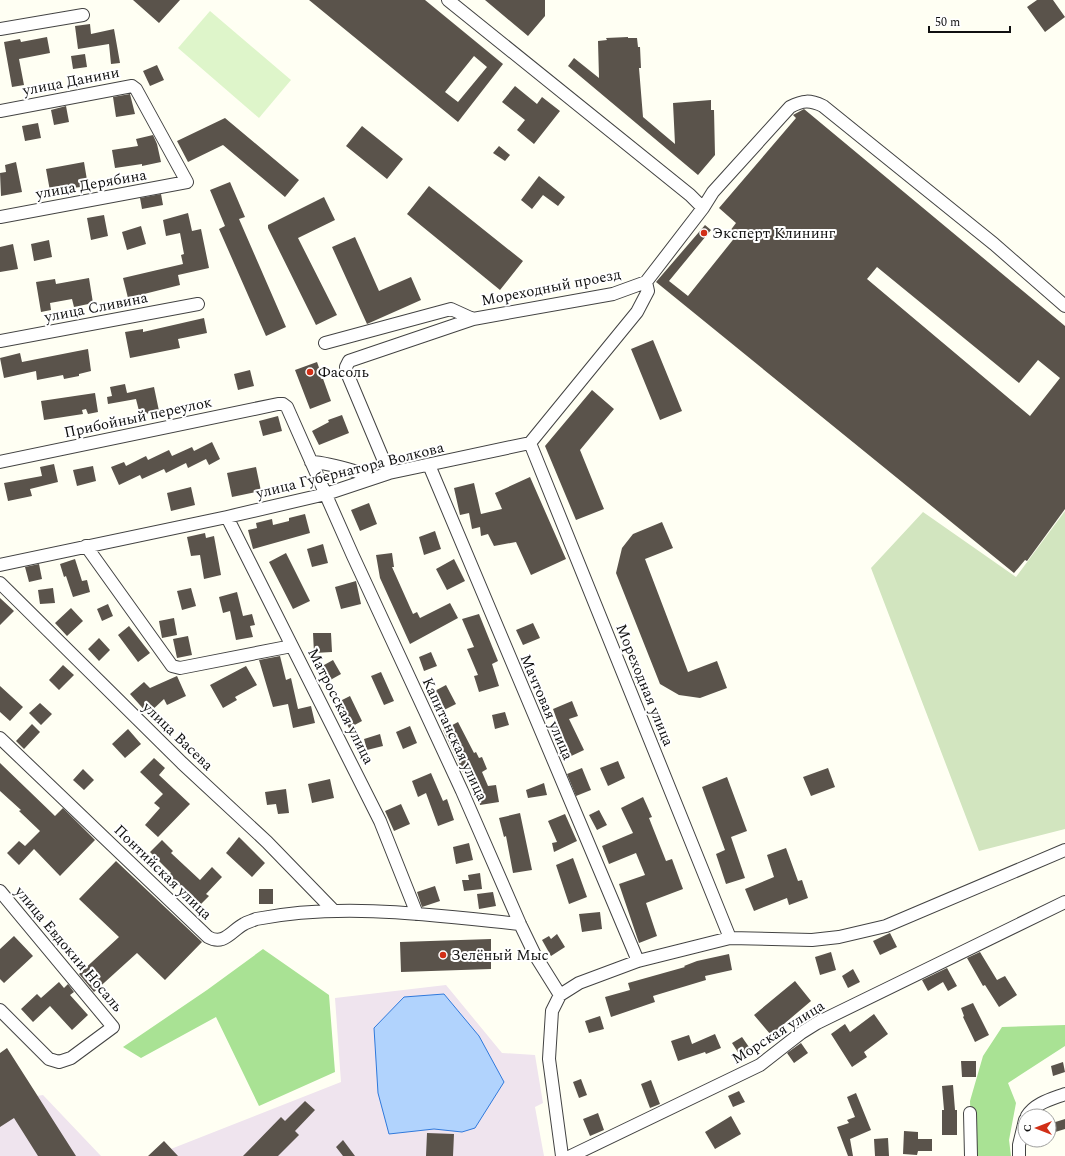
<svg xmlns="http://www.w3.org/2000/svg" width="1065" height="1156" font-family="Spectral,serif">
<rect width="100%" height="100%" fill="#fffff3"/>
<path fill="#efe4ee" d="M446,985L502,1053L535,1055L543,1103L535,1107L544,1156H153L341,1082L335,998Z
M43,1095L101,1156H0V1102Z"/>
<path fill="#a9e294" d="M263,949L329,995L335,1072L259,1106L216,1017L141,1058L123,1047L207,990Z
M1065,1025V1046L1008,1083L1016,1103L1009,1140L1011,1156H972L970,1101L983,1056L1002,1027Z"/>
<path fill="#d2e5bf" d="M1065,511V829L979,851L871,568L923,512L1016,577Z"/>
<path fill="#def5ca" d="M210,11L291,80L259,118L178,48Z"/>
<path fill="#b1d3fd" stroke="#2f79dc" d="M444,994L479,1036L504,1082L475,1128L462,1132L434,1129L389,1134L378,1093L374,1028L404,997Z"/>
<path fill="#5a534b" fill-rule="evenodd" d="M133,0H180L159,23Z
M309,0H425L503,64L458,122ZM474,56L487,67L458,102L445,92Z
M485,0H545V16L528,36Z
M1037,0H1053L1065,17L1045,32L1027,7Z
M90,24L91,34L114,29L120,63L111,64L109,44L78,49L75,26Z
M47,37L50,53L19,59L24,85L12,87L4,42L20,39L21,42Z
M628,37V38H637L638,47H640L641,68H639L643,117L675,144L673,103L711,100V110H714L715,155L698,175L568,66L574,58L599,78L598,41L607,40L606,38Z
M85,54L87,67L73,69L71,56Z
M157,65L164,80L150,86L143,71Z
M515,86L537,104L542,97L560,111L534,144L517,130L525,120L502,102Z
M130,94L135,114L116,117L113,97Z
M66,106L69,122L54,125L51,110Z
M804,109L1065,326V509L1027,561L1025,560L1014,573L656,282L705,225L711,230L669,281L688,296L736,236L730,231L736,223L719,208L796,118L793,115ZM877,267L1019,383L1038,360L1060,378L1030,416L867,279Z
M225,118L299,180L285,197L223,145L188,162L177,141Z
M38,123L41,138L25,141L22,126Z
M362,126L403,159L387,179L346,146Z
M153,135L157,144L161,162L142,166V164L115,168L112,150L138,146L136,139Z
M499,146L510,155L505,161L493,153Z
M16,162L22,192L1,196L0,173L6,172L5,165Z
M84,162L88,186L50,191L46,169Z
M539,176L565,197L558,206L543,195L532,209L521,200Z
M230,182L245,217L239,219L286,327L266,336L219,229L225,226L210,190Z
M429,186L523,261L500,290L407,214Z
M161,194L163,205L142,209L140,198Z
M324,197L335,220L298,238L337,315L316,325L268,228V225Z
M188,213L192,231L201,229L209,268L178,275L180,285L128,298L123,278L183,264L181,255L184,254L180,233L166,236L163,220Z
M104,215L108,236L91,240L87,218Z
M141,226L146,244L127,250L122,232Z
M355,237L379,291L411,277L421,300L367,324L332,247Z
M49,240L52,257L34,261L31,244Z
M13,244L18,269L0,272V247Z
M89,278L93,303L74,307L72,299L50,303L51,310L41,312L36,282L55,279L56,284Z
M204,318L207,333L178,339L180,348L130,358L125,332L143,329V332Z
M653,340L682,411L660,420L631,349Z
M88,349L91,371L79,374V376L64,379L63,375L37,380L36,371L4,378L0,358L20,353L22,362Z
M317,362L331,401L310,409L295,370Z
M250,370L254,386L238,390L234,374Z
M125,384L127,393L154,387L159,411L140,415L136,399L108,404L107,397L112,396L110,387Z
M592,390L614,409L580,450L604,509L576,520L545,446Z
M95,393L98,412L88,414L86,409L82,410L83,414L44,420L41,401Z
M342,415L349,433L319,445L312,431L329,422L328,420Z
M278,416L282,431L263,436L259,421Z
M212,442L220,459L209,465L206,459L188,468L186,463L166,473L164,469L142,479L140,475L119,485L111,467L124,462L126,466L146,456L148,460L169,450L172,456L192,447L194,451Z
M54,464L58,482L30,489L32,496L8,501L4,483L42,476L40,467Z
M93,466L96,481L77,486L73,470Z
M256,467L261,491L232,497L227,473Z
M530,477L566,559L531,575L516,542L494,546L488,534L481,536L480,527L472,529L469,513L460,515L454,488L474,483L481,514L502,509L495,493Z
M191,487L195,505L171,511L167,493Z
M369,503L377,524L360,531L351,510Z
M305,514L310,533L253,549L248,530L257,528L256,523L272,519L273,525L289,521V518Z
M662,522L673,548L645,559L688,672L717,661L727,688L700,698L679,695L660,684L616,573L622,548L633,534Z
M435,531L441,549L424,555L419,537Z
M205,533L206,538L214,536L221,575L204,579L200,555L191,556L187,537Z
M323,544L328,563L312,567L307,549Z
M286,553L310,601L293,609L269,562Z
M392,553L394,567H392L413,614L417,612L420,618L450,603L458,618L410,644L380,578L376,555Z
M75,559L82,581L87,580L90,592L73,597L66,576L64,577L60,564Z
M454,559L465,581L447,590L436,569Z
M39,564L42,579L29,582L25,567Z
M356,581L361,604L341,609L335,587Z
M53,588L55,603L40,604L38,590Z
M191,588L196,606L182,610L177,591Z
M237,592L243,616L252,614L255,625L250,626L253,637L236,640L230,611L223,613L219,597Z
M0,598L14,611L0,625Z
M108,604L113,616L102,621L97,609Z
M71,608L83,621L67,636L55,623Z
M479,614L498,661L492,664L499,686L479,692L474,676L478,675L467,649L474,647L462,619Z
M174,618L177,635L162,638L159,621Z
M533,623L540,638L523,645L516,630Z
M129,626L150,653L138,662L118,635Z
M313,633H331L332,652L314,653Z
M188,636L192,655L177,658L173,639Z
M99,638L110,650L99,661L88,649Z
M431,652L437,666L424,671L419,657Z
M280,656L286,680L291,678L298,709L311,706L315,723L293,728L288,704L273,707L259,660Z
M333,660L341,674L325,683L317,669Z
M63,665L74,675L59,690L49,680Z
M246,666L257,685L235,697L237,700L223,708L210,685Z
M381,672L394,701L384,705L371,676Z
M177,676L186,696L167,705L164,699L148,714L130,694L144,682L150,688Z
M446,685L456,704L440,712L431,693Z
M0,686L23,707L10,721L0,712Z
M350,696L362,721L349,728L336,703Z
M572,701L578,716L569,719L584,750L567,758L559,739L563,737L553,709Z
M40,703L52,714L41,725L29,713Z
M505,712L509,725L495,729L492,715Z
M458,722L474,753L476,752L479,758L482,757L487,769L482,772L488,786L496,785L499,802L480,805L475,776L471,777L469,772L464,774L443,730Z
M32,724L40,732L24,749L16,741Z
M410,726L417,743L403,749L396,732Z
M128,729L141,744L125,758L112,744Z
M380,734L383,746L367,750L364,739Z
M154,758L165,768L159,775L190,804L158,837L145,825L160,808L154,803L163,794L140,772Z
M618,761L625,778L608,786L600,768Z
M0,763L55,816L63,808L95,840L60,876L34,849L19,865L7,853L19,841L25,846L40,831L19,811L21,810L0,791Z
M582,768L591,790L576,796L567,774Z
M828,768L835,787L811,796L803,777Z
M83,769L94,780L84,790L73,780Z
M431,773L443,801L447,799L454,820L438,826L426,793L418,797L412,781Z
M727,777L747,831L731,837L745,878L726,884L716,854L725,850L702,787Z
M330,779L334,798L312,803L308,784Z
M544,783L547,795L528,798L526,790Z
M286,789L289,813L278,814L276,804L267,805L265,792Z
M643,797L652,817L649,818L666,861L672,859L683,889L646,903L657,936L639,943L619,884L645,875L636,853L609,864L602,846L633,833L621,808Z
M401,804L410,824L394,831L385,811Z
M599,810L607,825L597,830L589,815Z
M520,813L532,870L513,873L506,836L504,837L499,818Z
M565,814L577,841L554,852L552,843L557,842L548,821Z
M239,837L265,863L252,877L226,853Z
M162,840L173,851L171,853L200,880L212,867L222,877L206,894L209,896L197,908L186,897L189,895L168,876L171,873L150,852Z
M469,843L473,860L456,864L453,847Z
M786,848L798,881L802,880L808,898L789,905L787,898L754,911L745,889L774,877L767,855Z
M573,858L587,897L569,904L556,865Z
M116,861L202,942L165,980L137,953L94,992L79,974L119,937L79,899Z
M480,873L482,889L464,891L462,880H469L468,875Z
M435,886L440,901L422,907L417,892Z
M259,889H273V904H259Z
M493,892L496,906L479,909L477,894Z
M600,912L602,929L582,932L579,914Z
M890,933L897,947L880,955L873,941Z
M557,934L565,947L551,956L542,940L549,936L551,939Z
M14,936L33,956L4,983L0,979V949Z
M491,939V969L401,972L400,942Z
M831,952L836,970L820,975L815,957Z
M980,952L997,980L1005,976L1017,995L999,1007L985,985L983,986L967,958Z
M729,954L732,970L705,976L706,980L653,996L655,1002L611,1017L605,997L630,990L628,983L685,967L684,966L697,961Z
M947,968L957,986L948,991L943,982L928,991L922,980Z
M853,969L860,982L848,988L842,976Z
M795,981L811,1001L771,1035L754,1015Z
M59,982L64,988L68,984L74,992L70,995L88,1015L72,1030L50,1006L33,1022L21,1009L37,994L41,998Z
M973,1003L989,1035L975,1042L963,1017L964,1016L961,1008Z
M874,1014L888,1034L864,1052L867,1057L852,1067L831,1034L845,1024L850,1032Z
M600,1016L604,1029L589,1033L585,1021Z
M715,1034L721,1048L706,1054L705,1052L678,1061L671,1041L689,1035L692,1044Z
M742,1037L751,1050L741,1057L732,1043Z
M801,1043L808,1053L794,1063L787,1053Z
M7,1048L76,1156H38L14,1118L0,1127V1053Z
M961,1061H976V1077H962Z
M1063,1062L1065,1072L1053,1076L1051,1066Z
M581,1079L587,1095L579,1098L573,1082Z
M651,1080L660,1104L650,1108L641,1084Z
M953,1085L955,1110H957V1135H942V1110H944L942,1086Z
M739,1091L745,1102L733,1107L728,1096Z
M856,1093L871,1130L850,1139L853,1156H848L837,1127L849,1123L847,1120L855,1117L847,1097Z
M305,1101L315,1110L295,1131L299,1135L278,1156H243L281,1117L285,1121Z
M598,1113L604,1130L590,1136L583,1119Z
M731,1116L741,1134L715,1149L705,1132Z
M1065,1119V1129L1052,1133L1049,1124Z
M904,1131L918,1132V1139H932V1151H918L917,1155L903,1154Z
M427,1133L454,1134L453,1156H426Z
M888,1138L889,1156H875L874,1139Z
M343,1140L355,1156H343L336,1147Z
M164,1141L178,1156H148Z"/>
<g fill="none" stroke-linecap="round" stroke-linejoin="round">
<g stroke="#434343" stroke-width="14">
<path id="street" d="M448,0L690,195L703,208
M0,29L83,15
M0,111L132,86L136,89L187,182L0,217
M0,341L198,304
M325,343L451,309L473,319L613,294L646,282
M530,443L730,938
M0,462L278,404H283L287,407L353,556L462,791L520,924L535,955L560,995
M311,462C334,463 354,472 376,477
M429,465L638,961
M389,473L347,373L346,367L349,361L473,319
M227,517L380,821L417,914
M86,546L172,666L180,668L292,646
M0,565L227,517L326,494L389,473L530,443L637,312L648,291L646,282L703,208L713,192L790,107C803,100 810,100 823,106L994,244L1065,306
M0,583L182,763L267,842L334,911
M0,738L208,937C224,946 231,931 244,924C247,922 252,921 256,919C342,902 433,915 520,924
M0,891L113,1027L71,1058L59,1062L49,1059L0,1010
M560,995L579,983L638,961L730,938L812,940L839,937L886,926L1065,850
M560,995L552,1011L549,1059L562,1156
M970,1113L971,1156
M1027,1116C1035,1103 1052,1099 1065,1094
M571,1156L760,1065L801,1033L817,1023L1065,902
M1019,1156V1145L1025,1120"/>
</g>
<use href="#street" stroke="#fff" stroke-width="12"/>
</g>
<g fill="#d12f17" stroke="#fff" stroke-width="1.5">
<circle cx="704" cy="233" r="4"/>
<circle cx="310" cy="372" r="4"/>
<circle cx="443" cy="955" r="4"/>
</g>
<g text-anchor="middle" stroke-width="4" stroke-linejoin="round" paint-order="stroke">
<g font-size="15" fill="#101010" stroke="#fff">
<text transform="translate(71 81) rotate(-11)" y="5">улица Данини</text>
<text transform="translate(91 184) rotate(-10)" y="5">улица Дерябина</text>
<text transform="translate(551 287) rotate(-11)" y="5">Мореходный проезд</text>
<text transform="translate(96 307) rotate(-11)" y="5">улица Сливина</text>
<text transform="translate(138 417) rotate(-12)" y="5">Прибойный переулок</text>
<text transform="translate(350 470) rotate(-14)" y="5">улица Губернатора Волкова</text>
<text transform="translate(645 685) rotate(68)" y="5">Мореходная улица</text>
<text transform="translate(341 706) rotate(63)" y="5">Матросская улица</text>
<text transform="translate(547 707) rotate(67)" y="5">Мачтовая улица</text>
<text transform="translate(178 736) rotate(44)" y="5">улица Васева</text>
<text transform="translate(455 739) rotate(65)" y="5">Капитанская улица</text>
<text transform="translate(163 872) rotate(44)" y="5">Понтийская улица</text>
<text transform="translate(69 949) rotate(50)" y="5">улица Евдокии Носаль</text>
<text transform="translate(778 1032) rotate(-32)" y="5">Морская улица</text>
</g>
<g font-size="15" fill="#101010" stroke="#fff" text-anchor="start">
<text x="712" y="238">Эксперт Клининг</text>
<text x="318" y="377">Фасоль</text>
<text x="451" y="960">Зелёный Мыс</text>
</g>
</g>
<g transform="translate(1037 1128) rotate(270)"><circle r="19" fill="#ffffff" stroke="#9f9f9f"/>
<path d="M0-3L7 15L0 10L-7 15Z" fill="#d12f17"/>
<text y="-6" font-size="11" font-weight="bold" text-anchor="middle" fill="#101010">С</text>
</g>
<path d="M929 26v6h81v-6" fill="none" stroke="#101010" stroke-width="2"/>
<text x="935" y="26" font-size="12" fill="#101010" stroke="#ffffff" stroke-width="3" paint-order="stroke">50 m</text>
</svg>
